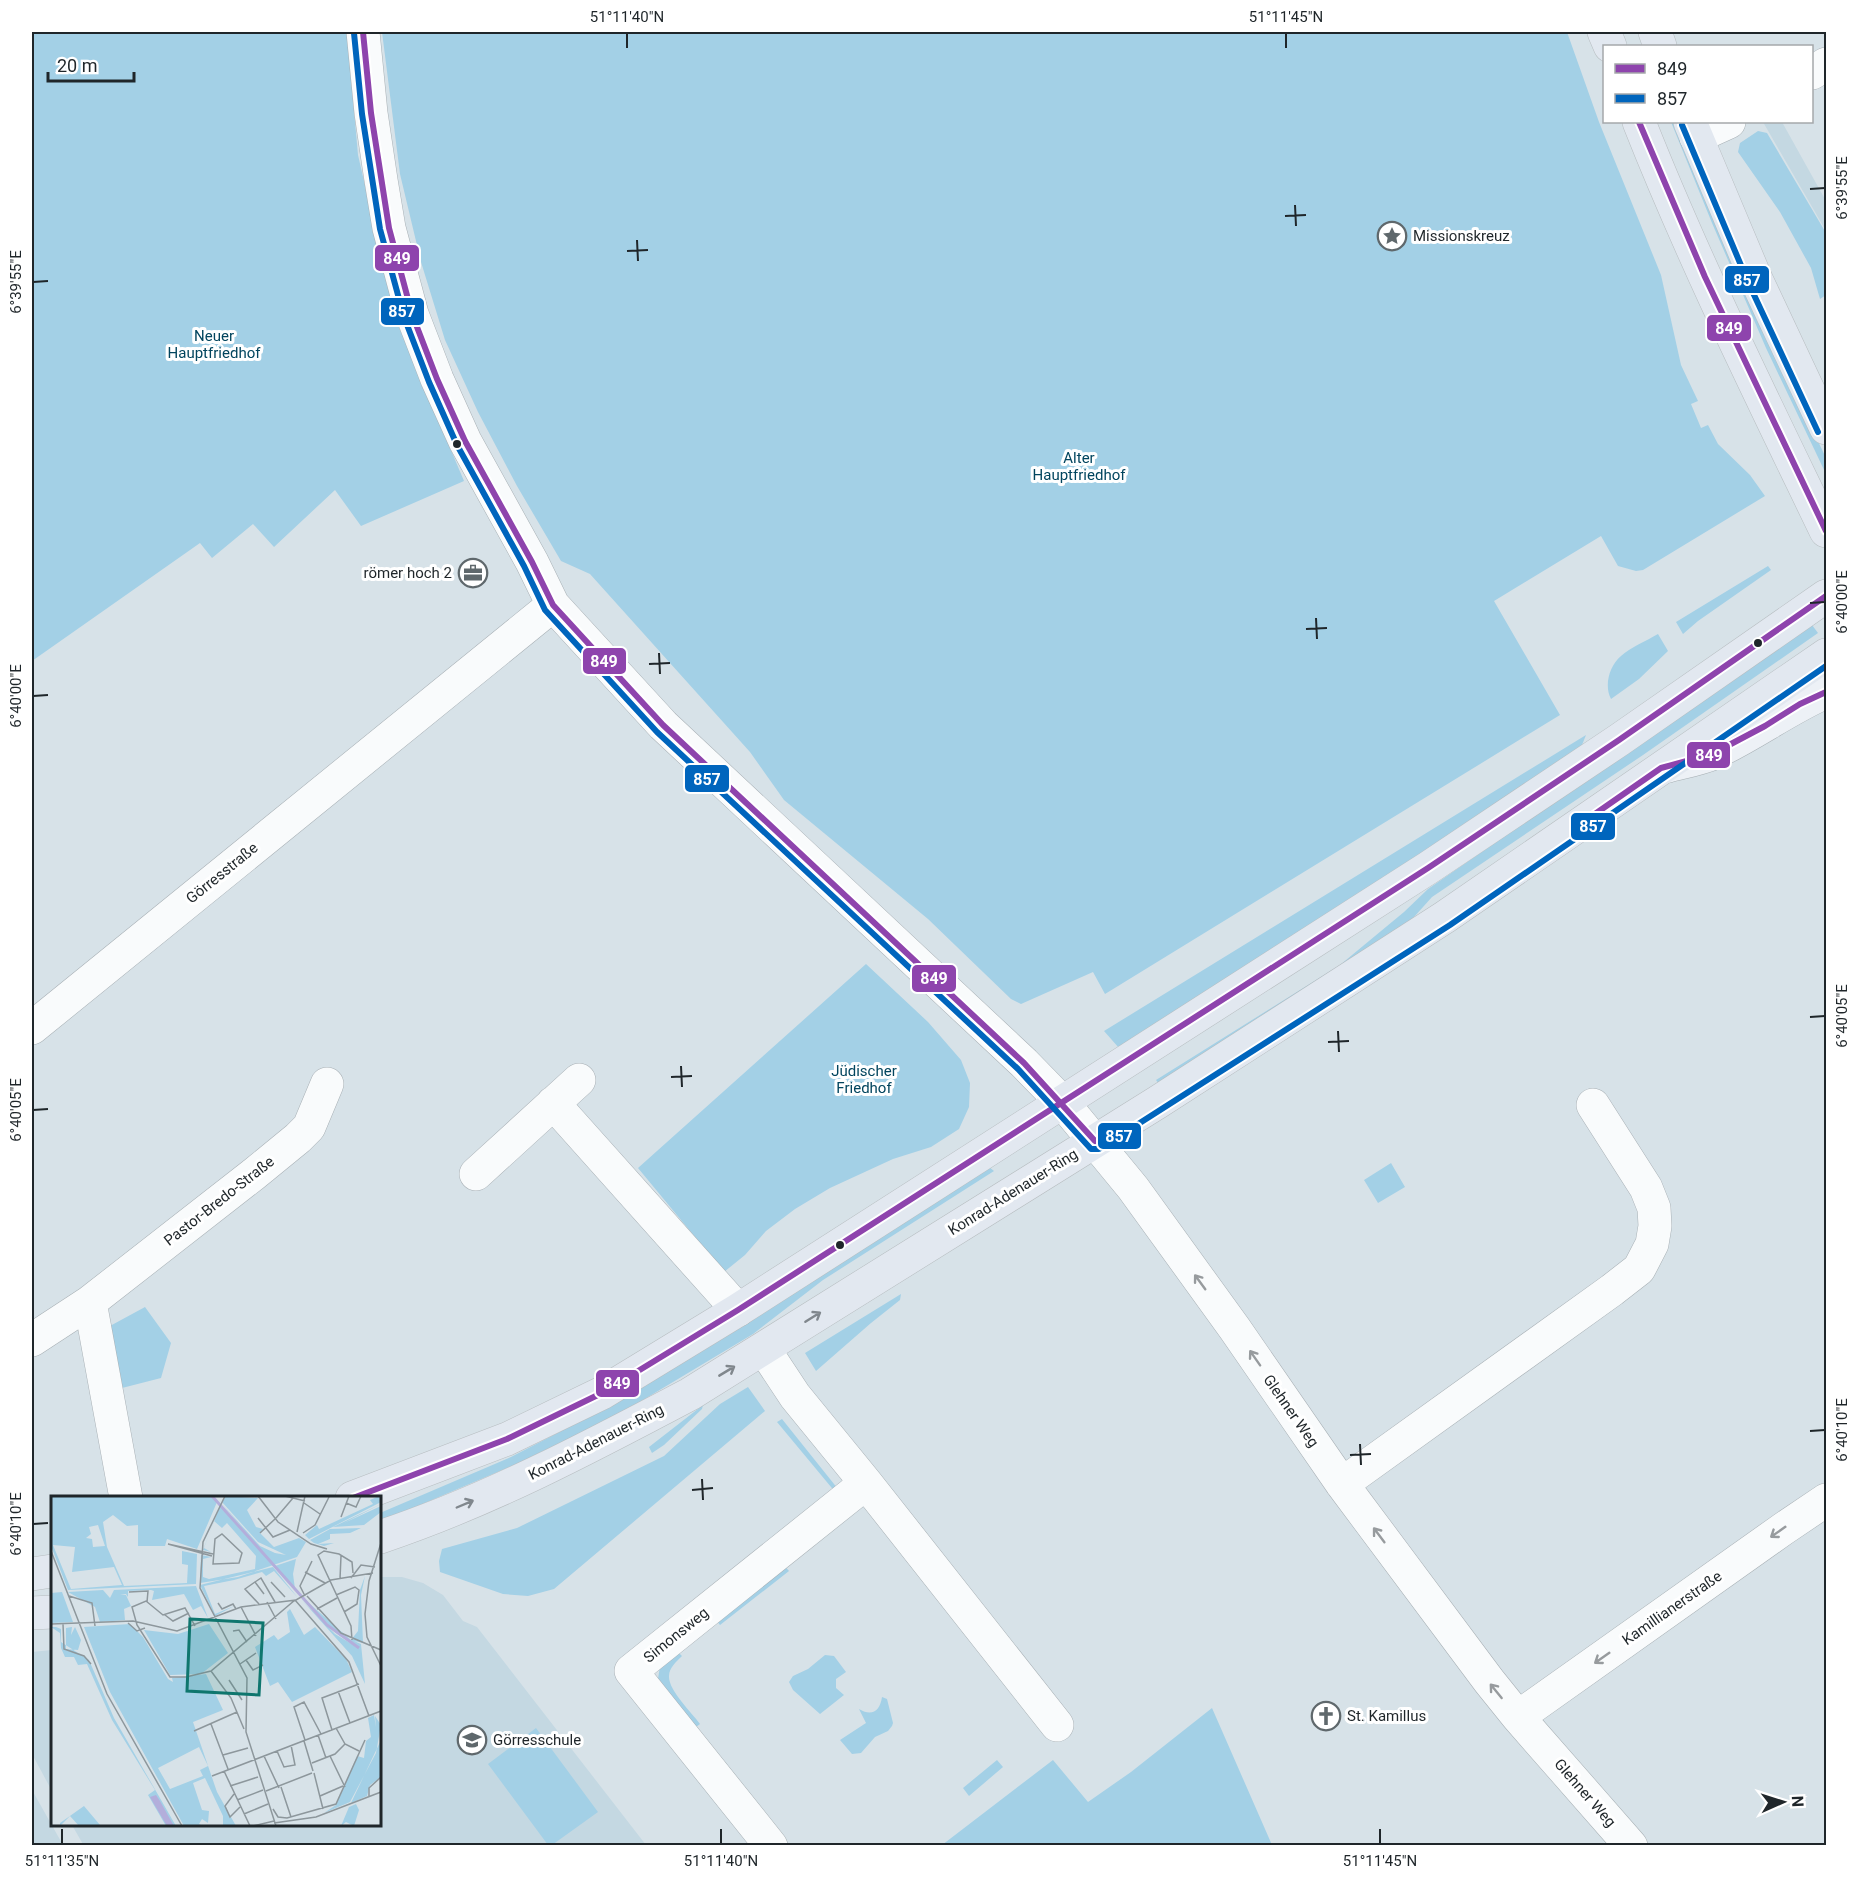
<svg xmlns="http://www.w3.org/2000/svg" width="1858" height="1877" font-family="Roboto,sans-serif">
<rect width="100%" height="100%" fill="#d7e2e8"/>
<path fill="#c4d8e2" d="M1763,122H1782L1826,201V231Z
M380,1577H402L423,1583L443,1595L463,1621L477,1627L646,1845L84,1846L72,1825L380,1824Z
M52,1650V1791L32,1754V1652Z
M32,1790L63,1845H32Z"/>
<path fill="#a3d0e6" d="M32,32H347L358,155L396,320L464,481L361,526L335,490L274,547L253,524L212,558L200,543L32,661Z
M382,32H1567L1599,122L1661,275L1681,365L1698,401L1691,404L1701,428L1708,425L1718,444L1750,475L1765,496L1643,570L1636,571L1618,566L1601,536L1494,601L1560,715L1105,994L1093,972L1021,1004L1011,999L928,919L784,800L750,752L590,574L561,561L517,486L478,412L445,340L421,262L400,174Z
M1671,122H1676L1773,347L1826,458V474L1766,348L1712,223Z
M1758,131L1767,133L1826,233V295L1820,299L1811,268L1780,212L1738,152L1740,143Z
M1768,566L1771,570L1698,621L1683,634L1676,622Z
M1812,625L1818,633L1643,755L1432,897L1414,917L1393,936L1161,1087L1156,1080L1340,965L1404,912L1428,889Z
M1658,634L1668,651L1639,679L1611,699C1604,686 1609,666 1621,656C1631,647 1646,641 1658,634Z
M1586,735L1582,745L1418,856L1119,1048L1104,1031Z
M866,964L928,1022L961,1060L970,1083L969,1107L959,1129L931,1147L893,1159L830,1188L795,1209L766,1231L745,1255L724,1272L638,1168Z
M1391,1163L1405,1187L1378,1203L1364,1180Z
M989,1167L994,1171L823,1280L753,1334L618,1415L514,1465L380,1522V1513L511,1457L608,1407Z
M901,1294L900,1300L871,1323L816,1371L805,1353Z
M145,1307L171,1343L161,1378L122,1388L110,1326Z
M748,1387L765,1411L554,1589L528,1596L503,1594L440,1572L439,1561L442,1549L517,1528L664,1456L720,1404Z
M703,1405L702,1409L664,1445L652,1453L649,1447Z
M782,1419L838,1489L836,1493L777,1422Z
M782,1563L789,1571L720,1625L714,1618Z
M675,1649L682,1656C676,1662 669,1668 669,1676C668,1690 692,1713 700,1724L692,1730L658,1679L660,1666Z
M825,1655L834,1656L846,1672L836,1679V1688L844,1695L820,1714L793,1690L789,1682L793,1676L808,1669Z
M882,1697L887,1699L893,1723L892,1726L888,1731L875,1737L861,1753L852,1754L840,1740L866,1723L859,1709C872,1717 880,1711 882,1697Z
M1212,1708L1272,1845H942L1053,1760L1088,1802L1131,1772Z
M536,1728L598,1812L552,1845H548L488,1764Z
M997,1760L1003,1767L969,1796L963,1788Z"/>
<g fill="none" stroke-linecap="round" stroke-linejoin="round">
<g stroke="#a8b0b5" stroke-width="34">
<path id="minor" d="M363,32L371,113L381,180L389,228L412,314L437,379L465,441L532,562L553,605L663,725L1024,1063L1063,1103L1133,1188L1235,1329L1342,1484L1489,1681L1518,1717L1631,1846
M1812,73L1826,64
M1696,137L1729,122
M32,1028L553,605
M553,1103L738,1310
M476,1174L579,1080
M90,1302L126,1498
M32,1340L90,1302L254,1174L298,1138L309,1127L327,1084
M764,1349L795,1396L866,1483L1057,1725
M1342,1484L1612,1290L1639,1269L1652,1244L1655,1226L1654,1208L1646,1188L1593,1105
M1518,1717L1783,1529L1826,1500
M771,1846L631,1671L866,1483"/>
</g>
<g stroke="#a8b0b5" stroke-width="34">
<path id="secondary" d="M1668,766C1683,762 1700,759 1714,753C1753,735 1787,709 1826,692"/>
</g>
<g stroke="#b7bdc0" stroke-width="34">
<path id="primary" d="M1604,32L1610,46
M1655,32L1660,46
M1639,122C1694,261 1761,396 1826,531
M1690,122L1756,279L1826,428
M352,1498L507,1439L602,1393L738,1310L1428,868L1619,740L1826,596
M380,1537C488,1501 590,1447 690,1394L1158,1102L1445,917L1826,655
M32,1574L52,1571
M32,1613L52,1612"/>
</g>
<use href="#minor" stroke="#f9fbfc" stroke-width="33"/>
<use href="#secondary" stroke="#edf1f6" stroke-width="33"/>
<use href="#primary" stroke="#e2e8f0" stroke-width="33"/>
<g stroke="#fff" stroke-width="10">
<path id="bus-1" d="M363,32L371,113L389,228L412,314L437,379L465,441L532,562L553,605L663,725L1024,1063L1095,1141
M1639,122L1705,277L1826,531
M1592,816L1661,768L1712,754L1765,726L1800,704L1826,692
M353,1498L507,1439L602,1393L738,1310L1428,868L1619,740L1826,596"/>
</g>
<g stroke="#fff" stroke-width="10">
<path id="bus-2" d="M354,33L362,114L380,229L404,317L429,382L457,445L524,566L545,610L657,732L1018,1069L1091,1149H1099L1450,925L1826,666
M1682,125L1748,282L1818,432"/>
</g>
<use href="#bus-1" stroke="#8e44ad" stroke-width="6"/>
<use href="#bus-2" stroke="#0065bd" stroke-width="6"/>
</g>
<defs><path id="oneway-shaft" d="M-6 0H5M1.5-3L5.5 0L1.5 3" fill="none" stroke-width="1.6" stroke-linecap="round" stroke-linejoin="round" transform="scale(1.5)"/></defs>
<g stroke="#979b9e">
<use href="#oneway-shaft" transform="translate(1200 1282) rotate(-126)"/>
<use href="#oneway-shaft" transform="translate(1255 1358) rotate(-125)"/>
<use href="#oneway-shaft" transform="translate(1778 1532) rotate(145)"/>
<use href="#oneway-shaft" transform="translate(1379 1535) rotate(-127)"/>
<use href="#oneway-shaft" transform="translate(1602 1658) rotate(145)"/>
<use href="#oneway-shaft" transform="translate(1496 1691) rotate(-129)"/>
</g>
<g stroke="#80878d">
<use href="#oneway-shaft" transform="translate(813 1317) rotate(-32)"/>
<use href="#oneway-shaft" transform="translate(727 1371) rotate(-31)"/>
<use href="#oneway-shaft" transform="translate(465 1504) rotate(-23)"/>
</g>
<path fill="none" stroke="#1f262a" stroke-width="2" d="M627,33V48M1286,33V48M1810,189L1825,188M1295,205L1296,226M1285,216L1306,215M637,240L638,261M627,251L648,250M33,282L48,281M1810,603L1825,602M1316,618L1317,639M1306,629L1327,628M659,653L660,674M649,664L670,663M33,696L48,695M1810,1017L1825,1016M1338,1031L1339,1052M1328,1042L1349,1041M681,1066L682,1087M671,1077L692,1076M33,1110L48,1109M1810,1431L1825,1430M1360,1444L1361,1465M1350,1455L1371,1454M702,1479L703,1500M692,1490L713,1488M33,1524L48,1523M62,1829V1844M721,1829V1844M1380,1829V1844"/>
<defs>
<g id="sight-ring" transform="scale(1.5)"><circle r="9.5" fill="#fff" stroke="#5f686c" stroke-width="1.5"/><path d="M0-6L1.8-2.2L6-1.7L2.9 1.2L3.7 5.4L0 3.3L-3.7 5.4L-2.9 1.2L-6-1.7L-1.8-2.2Z" fill="#5f686c"/></g>
<g id="office-ring" transform="scale(1.5)"><circle r="9.5" fill="#fff" stroke="#5f686c" stroke-width="1.5"/><path d="M-6-3h4V-5.5h4V-3h4V5H-6ZM-1-4.5V-3h2v-1.5ZM-6 0V1H6V0Z" fill="#5f686c"/></g>
<g id="church-ring" transform="scale(1.5)"><circle r="9.5" fill="#fff" stroke="#5f686c" stroke-width="1.5"/><path d="M-1.2-6h2.4v3.5h3.3v2.4h-3.3V6h-2.4V-.1h-3.3v-2.4h3.3Z" fill="#5f686c"/></g>
<g id="school-ring" transform="scale(1.5)"><circle r="9.5" fill="#fff" stroke="#5f686c" stroke-width="1.5"/><path d="M0-5L7-2L0 1L-7-2ZM-4 1L0 2.5L4 1V4Q0 6-4 4Z" fill="#5f686c"/></g>
</defs>
<g fill-rule="evenodd">
<use href="#sight-ring" x="1392" y="236"/>
<use href="#office-ring" x="473" y="573"/>
<use href="#church-ring" x="1326" y="1716"/>
<use href="#school-ring" x="472" y="1740"/>
</g>
<g fill="#1f262a" stroke="#fff" stroke-width="2">
<circle cx="457" cy="444" r="5"/>
<circle cx="1758" cy="643" r="5"/>
<circle cx="840" cy="1245" r="5"/>
</g>
<g text-anchor="middle" stroke-width="6" stroke-linejoin="round" paint-order="stroke">
<g font-size="15" fill="#1f262a" stroke="#fff" text-anchor="start">
<text x="1413" y="241">Missionskreuz</text>
<text x="452" y="578" text-anchor="end">römer hoch 2</text>
<text x="1347" y="1721">St. Kamillus</text>
<text x="493" y="1745">Görresschule</text>
</g>
<g font-size="15" fill="#02455e" stroke="#fff">
<text x="214" y="341">Neuer<tspan x="214" dy="17">Hauptfriedhof</tspan></text>
<text x="1079" y="463">Alter<tspan x="1079" dy="17">Hauptfriedhof</tspan></text>
<text x="864" y="1076">Jüdischer<tspan x="864" dy="17">Friedhof</tspan></text>
</g>
<g font-size="15" fill="#1f262a" stroke="#fff">
<text transform="translate(222 873) rotate(-39)" y="5">Görresstraße</text>
<text transform="translate(1013 1192) rotate(-32)" y="5">Konrad-Adenauer-Ring</text>
<text transform="translate(219 1201) rotate(-38)" y="5">Pastor-Bredo-Straße</text>
<text transform="translate(1291 1411) rotate(55)" y="5">Glehner Weg</text>
<text transform="translate(596 1442) rotate(-27)" y="5">Konrad-Adenauer-Ring</text>
<text transform="translate(1672 1608) rotate(-35)" y="5">Kamillianerstraße</text>
<text transform="translate(676 1635) rotate(-39)" y="5">Simonsweg</text>
<text transform="translate(1585 1793) rotate(49)" y="5">Glehner Weg</text>
</g>
</g>
<g transform="translate(51 1496)">
<rect width="330" height="330" fill="#d7e2e8"/>
<path d="M0,0H160L166,6L146,53L116,43L114,50H87V29L76,30L62,19L52,26L56,51L73,90L136,87L137,69L131,68V55L146,58L145,88L17,94L0,50ZM47,29L54,50L42,51L41,43L35,42L40,38L38,31ZM2,49L24,51L21,76L63,71L71,89L20,93ZM175,0L207,2L196,14L205,31L212,33L209,37L223,51L248,42L255,46L246,61L187,81L149,87L150,59L160,61L152,63V81L158,83L204,73L205,60L176,27L171,32L163,25L153,52L160,56L152,54L169,10L222,68L170,7L209,50L224,57L235,59L207,46L171,6ZM328,0L330,6L258,43L254,39L266,29L268,33L322,8L319,4ZM330,8L293,27L330,10V16L313,29L282,31ZM310,32L299,37L279,38V43L267,48L283,47L273,50L263,47L259,44L279,33ZM245,63L242,78L244,93L224,70ZM222,71L247,102L223,75L215,80L211,76L183,84L153,90L164,118L183,110L164,120L149,89ZM314,80L310,99L312,147L303,145L310,148L314,188L301,160L250,103L284,138L309,153L285,137L252,102L300,144L307,135L309,94ZM145,90L157,122L150,110L142,114L133,98L101,104L103,95L100,94L77,95V101L75,98H69L75,99L80,110L73,113L74,124L49,126L44,111L17,96L52,94L59,102L63,94ZM11,96L22,126L0,127V97ZM239,113L253,139L264,131L295,163L301,176L241,206L227,186L219,190L204,151L223,139L227,144L239,136L236,116ZM79,128L92,141L117,183L122,186L121,182L155,178L172,214L142,226L166,296L185,330L172,329V320L154,282L142,287L151,314L158,315L157,327L151,323L148,328L152,330H133L59,196L33,131ZM148,251L157,270L149,274L152,280L119,293L107,272ZM158,128L177,157L150,178L119,179L93,134L127,138ZM0,131H5L10,133V146L38,164L63,222L125,330H115L97,299L104,294L61,224L36,168L27,169L23,161H14L10,152L9,137ZM21,131L20,139L24,131L30,144L27,154L15,153V132ZM323,219L325,231L324,220L330,229L325,257L299,306L273,317L285,309L306,260L313,262L315,245L320,241L317,222ZM330,244V281L319,289L316,300L300,307ZM305,308L308,314L303,330L295,326L290,330L298,311ZM33,310L49,329L28,330L19,320L9,330V327Z" fill="#a3d0e6" fill-rule="evenodd"/>
<path d="M105,299L109,305L123,330H116L103,308L99,301Z" fill="#b3aedb"/>
<path fill="none" stroke="#b3aedb" stroke-width="3" d="M161,0L276,129L308,152"/>
<path fill="none" stroke="#8d979c" stroke-width="1.5" d="M174,0L152,46L149,92L196,182L195,236L225,330M207,0L227,26L260,48L276,53M234,0L254,5M253,7L269,18M295,7L305,11L310,0M290,21L298,0M207,22L222,41L239,34M225,22L242,2M246,36L254,0M209,37L224,23M252,37L264,29L278,1M171,38L191,57L188,67L162,68L164,43ZM330,47L318,85L314,118L316,141L330,170M0,55L56,198L131,330M161,60L117,48L162,58M254,76L274,87M300,82L310,69L324,71M289,83L290,60M204,86L210,82L224,106M220,86L234,101M78,96L97,95L96,106M285,99L304,91L308,94L306,108L293,116M18,100L41,107L44,130M254,100L249,90L261,65M256,100L290,137L330,154M216,106L225,123M167,107L171,113L182,108L185,113M208,108L194,93L204,86L213,98M190,111L205,140M266,113L286,102M114,119L122,125L138,117M77,127L86,135L94,132M0,128L82,125L126,135L190,111L245,104L280,84L322,77M12,128L13,153L33,160L40,168M144,130L134,112L112,119L95,105L81,111L86,129L119,181H135L160,175L244,104L298,166L318,220M182,135L188,134L196,146M301,144L300,130L267,59L273,55L288,58L301,66L302,77M195,164L202,174L212,169M189,168L205,157M160,175L180,202L193,233M178,184L191,204M287,195L299,227M160,228L177,273M285,232L294,248L308,255M281,234L271,202L308,188M143,235L186,216M267,239L275,262M254,244L243,211L253,206L270,238M253,245L262,275M226,255L233,271L244,269L240,249M172,259L197,252M213,260L228,292M279,260L294,291M261,267L284,258L294,248M173,275L199,330M263,277L272,313M161,280L330,215M179,290L207,281M230,291L240,321M215,295L261,277M183,298L174,310L179,321L189,311M269,300L292,290M318,301V292L330,281M186,304L212,294M222,313L227,321L236,322L285,308L314,244M193,318L217,308M223,327L265,321L330,296M202,330L223,325"/>
<path fill="#0f766e" fill-opacity="0.15" stroke="#0f766e" stroke-width="3" d="M139,123L212,127L208,199L136,195Z"/>
<rect width="330" height="330" fill="none" stroke="#1f262a" stroke-width="3"/>
</g>
<g stroke="#fff" stroke-width="2">
<rect x="374" y="244" width="46" height="28" rx="6" fill="#8e44ad"/>
<rect x="1724" y="265" width="46" height="29" rx="6" fill="#0065bd"/>
<rect x="380" y="297" width="45" height="29" rx="6" fill="#0065bd"/>
<rect x="1706" y="314" width="46" height="28" rx="6" fill="#8e44ad"/>
<rect x="582" y="647" width="45" height="28" rx="6" fill="#8e44ad"/>
<rect x="1686" y="741" width="45" height="28" rx="6" fill="#8e44ad"/>
<rect x="684" y="764" width="46" height="29" rx="6" fill="#0065bd"/>
<rect x="1570" y="812" width="46" height="29" rx="6" fill="#0065bd"/>
<rect x="911" y="964" width="46" height="29" rx="6" fill="#8e44ad"/>
<rect x="1097" y="1122" width="45" height="28" rx="6" fill="#0065bd"/>
<rect x="595" y="1369" width="45" height="29" rx="6" fill="#8e44ad"/>
</g>
<g font-size="16" text-anchor="middle" font-weight="bold" fill="#fff">
<text x="397" y="264">849</text>
<text x="1747" y="286">857</text>
<text x="402" y="317">857</text>
<text x="1729" y="334">849</text>
<text x="604" y="667">849</text>
<text x="1709" y="761">849</text>
<text x="707" y="785">857</text>
<text x="1593" y="832">857</text>
<text x="934" y="984">849</text>
<text x="1119" y="1142">857</text>
<text x="617" y="1389">849</text>
</g>
<rect width="1858" height="1877" fill="none" stroke="#ffffff" stroke-width="66"/>
<rect x="1603" y="45" width="210" height="78" fill="#ffffff" stroke="#a5a8aa" stroke-width="1.5"/>
<rect x="1615" y="64" width="30" height="9" fill="#8e44ad" stroke="#a5a8aa" stroke-width="1.5"/>
<text x="1657" y="75" font-size="18" fill="#1f262a">849</text>
<rect x="1615" y="94" width="30" height="9" fill="#0065bd" stroke="#a5a8aa" stroke-width="1.5"/>
<text x="1657" y="105" font-size="18" fill="#1f262a">857</text>
<g transform="translate(1783 1802) rotate(87)" stroke="#ffffff" stroke-width="4.5" paint-order="stroke">
<path d="M0-4.5L10 22L0 15L-10 22Z" fill="#1f262a"/>
<text y="-9" font-size="16" font-weight="bold" text-anchor="middle" fill="#1f262a">N</text>
</g>
<path d="M48 72v9h86v-9" fill="none" stroke="#1f262a" stroke-width="3"/>
<text x="57" y="72" font-size="18" fill="#1f262a" stroke="#ffffff" stroke-width="4.5" paint-order="stroke">20 m</text>
<rect x="33" y="33" width="1792" height="1811" fill="none" stroke="#1f262a" stroke-width="2"/>
<g font-size="15" text-anchor="middle" fill="#1f262a">
<text x="627" y="22">51°11'40"N</text>
<text x="1286" y="22">51°11'45"N</text>
<text transform="translate(1842 188) rotate(-90)" y="5">6°39'55"E</text>
<text transform="translate(16 282) rotate(-90)" y="5">6°39'55"E</text>
<text transform="translate(1842 602) rotate(-90)" y="5">6°40'00"E</text>
<text transform="translate(16 696) rotate(-90)" y="5">6°40'00"E</text>
<text transform="translate(1842 1016) rotate(-90)" y="5">6°40'05"E</text>
<text transform="translate(16 1110) rotate(-90)" y="5">6°40'05"E</text>
<text transform="translate(1842 1430) rotate(-90)" y="5">6°40'10"E</text>
<text transform="translate(16 1524) rotate(-90)" y="5">6°40'10"E</text>
<text x="62" y="1866">51°11'35"N</text>
<text x="721" y="1866">51°11'40"N</text>
<text x="1380" y="1866">51°11'45"N</text>
</g>
</svg>
